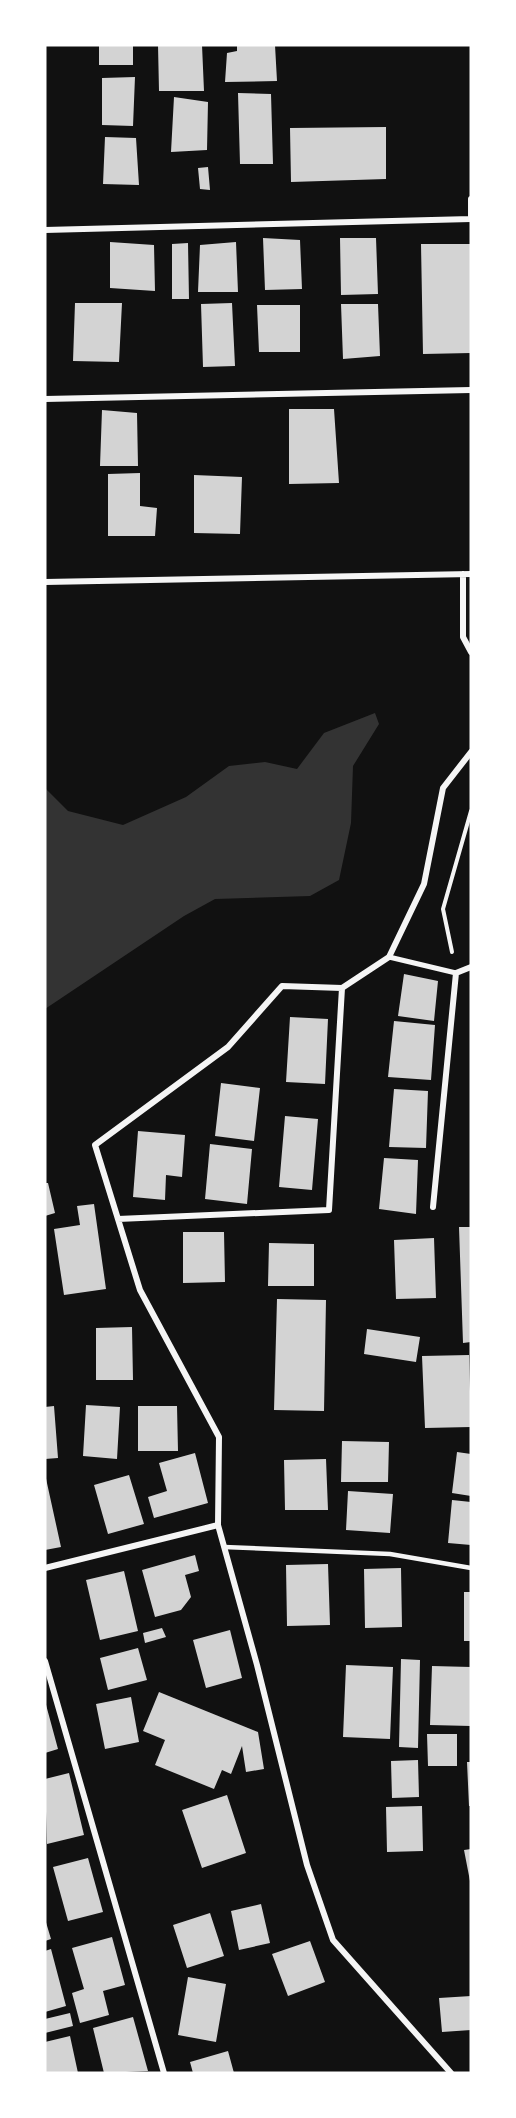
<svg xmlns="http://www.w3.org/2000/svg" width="516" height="2118" font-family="Figtree,sans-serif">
<rect width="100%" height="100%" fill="#111"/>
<path fill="#333" d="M375,713L379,724L353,766L351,823L339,880L310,896L215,899L184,916L45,1009V788L68,811L123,825L186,797L229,766L265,762L297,769L324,733Z"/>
<path fill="#d3d3d3" d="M99,45H133V65H99Z
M158,45H202L204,91H159Z
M237,45H275L277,81L225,82L227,53L237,51Z
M135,77L133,126L102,125V78Z
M238,93L271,94L273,164H240Z
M174,97L208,102L207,150L171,152Z
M386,127V179L291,182L290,128Z
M105,137L136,138L139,185L103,184Z
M208,167L210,190L200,189L198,168Z
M263,238L300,240L302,289L265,290Z
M340,238H376L378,294L341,295Z
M110,242L154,245L155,291L110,288Z
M236,242L238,292H198L200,245Z
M188,243L189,299H172V244Z
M421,244H471V353L423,354Z
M75,303H122L119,362L73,361Z
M232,303L235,366L203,367L201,304Z
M341,304H378L380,356L343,359Z
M257,305H300V352H259Z
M289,409H334L339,483L289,484Z
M102,410L137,413L138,466H100Z
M140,473V506L157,508L155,536H108V474Z
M194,475L242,477L240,534L194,533Z
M404,974L438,981L434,1021L398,1016Z
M290,1017L328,1019L325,1084L286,1082Z
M394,1021L435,1025L431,1080L388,1077Z
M221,1083L260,1088L254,1141L215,1136Z
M394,1089L428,1091L426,1148L389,1147Z
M285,1116L318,1119L312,1190L279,1187Z
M138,1131L185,1135L182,1177L166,1175L165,1200L133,1197Z
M210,1144L252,1149L247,1204L205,1199Z
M384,1158L418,1160L416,1214L379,1209Z
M45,1183H48L55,1213L45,1216Z
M94,1204L106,1289L64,1295L54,1229L80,1225L77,1206Z
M459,1227H471V1342L463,1343Z
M183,1232H224L225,1282L183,1283Z
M434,1238L436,1298L396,1299L394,1240Z
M269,1243L314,1244V1286H268Z
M277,1299L326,1300L324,1411L274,1410Z
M132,1327L133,1380H96V1328Z
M367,1329L420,1337L416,1362L364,1354Z
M469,1355L471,1427L425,1428L422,1356Z
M86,1405L120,1407L117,1459L83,1456Z
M54,1406L58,1458L45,1459V1407Z
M138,1406H177L178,1451H138Z
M342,1441L389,1442L388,1482H341Z
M457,1452L471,1454V1496L452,1493Z
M195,1453L208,1503L154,1518L148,1497L167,1491L159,1463Z
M326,1459L328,1510H285L284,1460Z
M45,1474L61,1547L45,1550Z
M129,1475L144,1524L108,1534L94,1485Z
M348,1491L393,1494L390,1533L346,1530Z
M452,1500L471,1502V1545L448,1543Z
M195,1555L199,1571L185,1575L191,1597L181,1610L155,1617L142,1570Z
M328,1564L330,1625L287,1626L286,1565Z
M401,1568L402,1627L365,1628L364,1569Z
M124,1571L138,1631L100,1640L86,1580Z
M464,1592H471V1641H464Z
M162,1628L166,1637L145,1643L143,1633Z
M230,1630L242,1678L206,1688L193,1640Z
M138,1648L147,1680L108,1690L100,1658Z
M401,1659L420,1660L418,1748L399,1747Z
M346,1665L393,1667L390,1739L343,1737Z
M432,1666L471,1667V1726L430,1725Z
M159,1692L258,1732L264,1769L246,1772L242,1746L231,1774L222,1770L214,1789L155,1765L165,1740L143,1731Z
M131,1697L139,1742L105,1749L96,1704Z
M45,1701L58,1749L45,1753Z
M427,1734H457V1766H428Z
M418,1760L419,1797L392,1798L391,1761Z
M467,1762H471V1806H469Z
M69,1773L84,1835L47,1844L45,1779Z
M227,1795L246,1853L202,1868L182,1810Z
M422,1806L423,1851L387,1852L386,1807Z
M471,1849V1881H470L464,1850Z
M88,1858L103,1912L68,1921L53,1867Z
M261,1904L270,1943L239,1950L231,1911Z
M210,1913L224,1956L187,1968L173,1925Z
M45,1919L51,1939L45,1941Z
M112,1937L125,1985L103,1991L109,2015L80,2023L72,1993L84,1989L72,1948Z
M310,1941L325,1982L288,1996L272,1954Z
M51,1949L66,2006L45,2012V1951Z
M188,1977L226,1984L216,2042L178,2035Z
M471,1996V2030L442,2032L439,1998Z
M70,2013L73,2026L45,2033V2019Z
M133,2017L148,2071L104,2073L93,2028Z
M70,2036L78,2073H45V2042Z
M228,2051L234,2073H193L190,2062Z"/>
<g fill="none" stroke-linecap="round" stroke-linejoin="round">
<path stroke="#f5f5f5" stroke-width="4" d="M452,952L443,909L471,811"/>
<path stroke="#f5f5f5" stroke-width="4.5" d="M224,1547L390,1554L471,1568"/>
<path stroke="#f5f5f5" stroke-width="5" d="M389,957L456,973"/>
<path stroke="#f5f5f5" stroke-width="6" d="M471,219V199
M45,230L471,219
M45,399L471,390
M463,574V637L471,652
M45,582L471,574
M433,1207L456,973L471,967
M118,1219L329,1210L342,988
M218,1525L257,1665L307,1865L333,1940L451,2073
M45,1568L218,1525L219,1437L140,1290L95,1145L228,1047L282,986L342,988L389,957L424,884L443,788L471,752
M45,1661L164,2073"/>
</g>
<rect width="516" height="2118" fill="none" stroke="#ffffff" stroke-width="93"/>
</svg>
